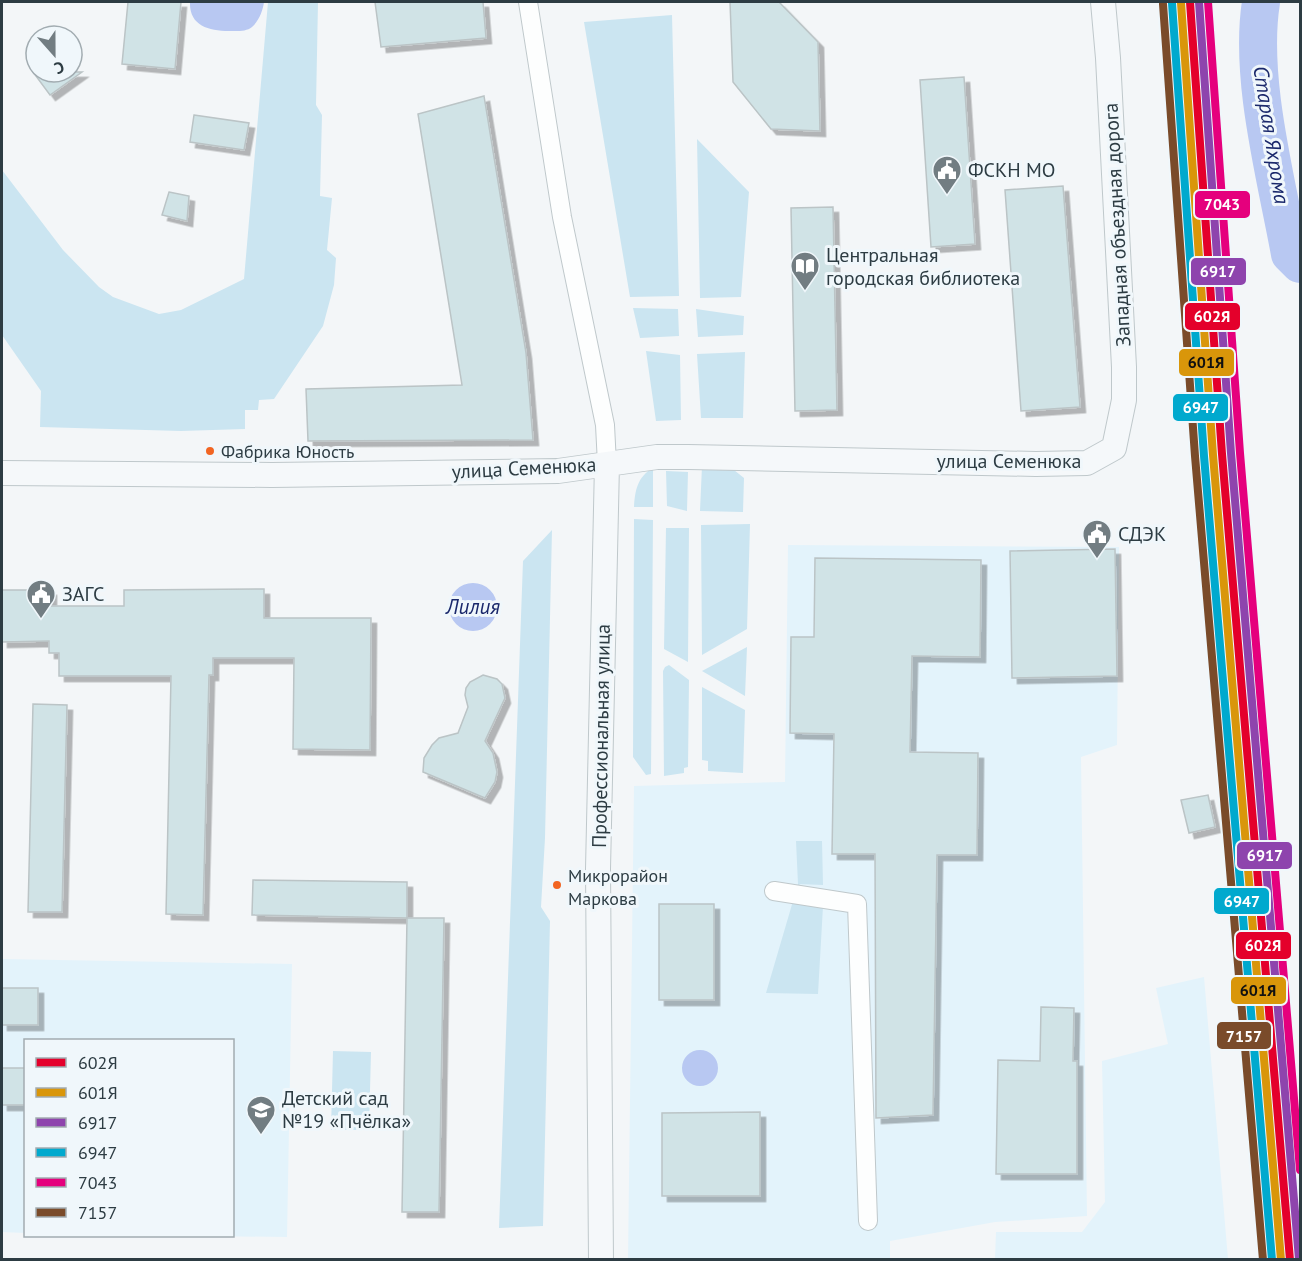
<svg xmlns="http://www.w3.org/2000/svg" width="1302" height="1261" font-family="'PT Sans',sans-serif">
<defs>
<filter id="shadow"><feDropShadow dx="5.5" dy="5.5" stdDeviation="0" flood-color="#0004"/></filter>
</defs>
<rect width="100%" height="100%" fill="#f3f6f8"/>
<path fill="#e3f3fb" d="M788,545L1119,547L1117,745L1081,757L1087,1216L995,1222L890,1241V1259L628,1260L634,786L785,782Z
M2,959L292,964L287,1237L204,1236H232V1040H26L25,1233L2,1232Z
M1204,977L1228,1259H995L996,1232H1082L1105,1202L1102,1061L1168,1044L1156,988Z"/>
<path fill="#cbe5f1" d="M268,2H318L316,105L322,115L320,196L332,198L327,250L336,258L334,285L323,326L274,399L259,400L258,410H245V429L181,431L40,427L41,391L2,335V170L63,250L99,287L113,297L159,314L181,310L244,279Z
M672,15L679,296L630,297L584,22Z
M697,139L749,192L741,297L700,298Z
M633,308L678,309L679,336L640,338Z
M696,309L744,316L743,335L698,337Z
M646,351L680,355L681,420L656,421Z
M745,352L743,418H701L697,354Z
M702,466H729L744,478L743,512L700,511Z
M653,468V507H634C635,491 637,477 653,468Z
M666,471L688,472L687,511L667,506Z
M634,519L653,520L651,774L646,775L633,757Z
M750,524L747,629L702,655L701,525Z
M666,528H689L688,662L664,649Z
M552,530L545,838L541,907L550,921L543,1226L499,1228L523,561Z
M747,647L745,696L702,671Z
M669,665L689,680L688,767L684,768V773L664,776L663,671L665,667Z
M702,687L745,710L743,773L708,771V761L702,760Z
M796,841H822L823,885L799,884L823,906L818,994L766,993L798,884Z
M333,1051L371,1052L369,1130H331Z"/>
<path fill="#b8c8f2" d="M190,2H264C263,10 259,21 252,27C246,32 236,31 229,31C208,31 189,25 190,2Z
M449 607a24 24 0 1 1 48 0a24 24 0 1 1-48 0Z
M682 1068a18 18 0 1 1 36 0a18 18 0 1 1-36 0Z"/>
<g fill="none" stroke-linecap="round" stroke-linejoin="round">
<path stroke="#b8c8f2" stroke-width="38" d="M1261,2C1249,78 1276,177 1290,254L1300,264"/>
</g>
<path fill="#d0e3e6" stroke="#bbc4c6" stroke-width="1.5" filter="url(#shadow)" d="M128,2H181L175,69L122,64Z
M375,2H483L486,38L381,47Z
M730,2H779L818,42L820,131L771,129L733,82Z
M33,72H82L50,95Z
M964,77L975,244L931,247L920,80Z
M484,96L526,353L533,440L308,441L306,389L462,385L418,114Z
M194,115L249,123L244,150L190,142Z
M1063,186L1080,407L1021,411L1005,190Z
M169,192L189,196L187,221L162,215Z
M833,207L837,410L795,411L791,208Z
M1115,549L1117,676L1012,678L1010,551Z
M815,558L981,560L980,657L912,656L910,752L978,753L977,855H937L933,1115L876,1118L875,854H832L834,734L790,733L791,637H814Z
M264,589V618H371L370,750L293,749L294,658H213V675H209L203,915L166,914L171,676H59V653H49V641L2,642V590H51V606H124V590Z
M483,675L497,679L502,684L505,698L485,741L493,753L497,772L495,782L485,798L423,772L424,758L432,745L439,738L458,733L468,707L465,695L466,688L470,682Z
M33,704L67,705L62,912H28Z
M1208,795L1215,827L1189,833L1181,800Z
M253,880L407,882V918L252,915Z
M659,904H714V1000H659Z
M407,918H444L439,1212H402Z
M2,988H38V1025H2Z
M1041,1007L1074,1008L1073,1061H1077V1174H996L998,1060L1040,1061Z
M2,1068H26V1105H2Z
M760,1112V1196H662V1113Z"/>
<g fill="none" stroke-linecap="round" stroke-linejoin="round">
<g stroke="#bfc8cb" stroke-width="20">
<path id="street" d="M528,2L562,217L605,425L607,464
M774,891L857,904L868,1221"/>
</g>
<g stroke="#bfc8cb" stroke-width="26">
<path id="secondary" d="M2,473L272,475L558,471L657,457H688L1036,464L1087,463L1114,448L1124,400V367L1108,58L1103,2
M601,1260L598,869L607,464"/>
</g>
<use href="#street" stroke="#fdfefe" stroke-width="18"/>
<use href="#secondary" stroke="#f5f8fa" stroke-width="24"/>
<g stroke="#f0f7fb" stroke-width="12">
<path id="rail-1" d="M1190,2L1222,454L1290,1260"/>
</g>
<g stroke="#f0f7fb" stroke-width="12">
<path id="rail-2" d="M1181,3L1213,455L1281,1260"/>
</g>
<g stroke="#f0f7fb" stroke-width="12">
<path id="rail-3" d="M1199,2L1231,453L1299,1259"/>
</g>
<g stroke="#f0f7fb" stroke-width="12">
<path id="rail-4" d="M1172,3L1204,456L1272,1260"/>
</g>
<g stroke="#f0f7fb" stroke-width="12">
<path id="rail-5" d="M1208,2L1240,453L1300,1170"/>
</g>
<g stroke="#f0f7fb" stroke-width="12">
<path id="rail-6" d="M1163,4L1195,456L1263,1260"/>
</g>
<use href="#rail-1" stroke="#e4002b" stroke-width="8"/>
<use href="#rail-2" stroke="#d9960a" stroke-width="8"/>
<use href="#rail-3" stroke="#8e44ad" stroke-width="8"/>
<use href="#rail-4" stroke="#00a9ce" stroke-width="8"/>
<use href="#rail-5" stroke="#e5007d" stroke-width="8"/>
<use href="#rail-6" stroke="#7a4b2a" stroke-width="8"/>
</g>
<defs>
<g id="civic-pin" transform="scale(1.5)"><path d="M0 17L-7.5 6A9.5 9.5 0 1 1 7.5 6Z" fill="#727d82" stroke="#f0f7fb"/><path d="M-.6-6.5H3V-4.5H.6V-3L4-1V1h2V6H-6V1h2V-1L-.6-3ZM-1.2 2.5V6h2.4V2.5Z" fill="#fff"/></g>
<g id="library-pin" transform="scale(1.5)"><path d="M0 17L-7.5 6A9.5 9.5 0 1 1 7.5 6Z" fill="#727d82" stroke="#f0f7fb"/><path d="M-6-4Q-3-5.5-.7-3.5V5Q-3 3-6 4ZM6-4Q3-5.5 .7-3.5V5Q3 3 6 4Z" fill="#fff"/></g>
<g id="school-pin" transform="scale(1.5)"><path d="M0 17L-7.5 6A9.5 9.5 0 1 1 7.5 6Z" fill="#727d82" stroke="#f0f7fb"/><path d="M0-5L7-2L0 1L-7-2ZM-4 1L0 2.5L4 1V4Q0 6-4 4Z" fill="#fff"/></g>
</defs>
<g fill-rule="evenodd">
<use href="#civic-pin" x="947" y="170"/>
<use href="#library-pin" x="805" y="266"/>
<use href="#civic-pin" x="1097" y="534"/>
<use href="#civic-pin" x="41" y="594"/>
<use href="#school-pin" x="261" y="1110"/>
</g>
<g fill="#f26522" stroke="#f0f7fb" stroke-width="2">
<circle cx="210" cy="451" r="5"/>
<circle cx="557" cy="885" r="5"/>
</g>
<g text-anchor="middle" stroke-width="6" stroke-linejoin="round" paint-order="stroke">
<g font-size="18" fill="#2d3c43" stroke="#f0f7fb" text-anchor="start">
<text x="221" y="458">Фабрика Юность</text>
<text x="568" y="882">Микрорайон<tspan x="568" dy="23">Маркова</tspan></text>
</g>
<g font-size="20" fill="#2d3c43" stroke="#f0f7fb" text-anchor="start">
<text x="968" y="177">ФСКН МО</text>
<text x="826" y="262">Центральная<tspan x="826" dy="23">городская библиотека</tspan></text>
<text x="1118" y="541">СДЭК</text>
<text x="62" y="601">ЗАГС</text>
<text x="282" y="1105">Детский сад<tspan x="282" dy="23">№19 «Пчёлка»</tspan></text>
</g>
<g font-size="20" fill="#2d3c43" stroke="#f0f7fb">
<text transform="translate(1117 225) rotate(-93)" y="7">Западная объездная дорога</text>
<text x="1009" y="468">улица Семенюка</text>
<text transform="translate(524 468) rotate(-3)" y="7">улица Семенюка</text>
<text transform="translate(601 736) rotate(-89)" y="7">Профессиональная улица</text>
</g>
<g font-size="21" font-style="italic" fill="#1a286b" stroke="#f0f7fb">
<text transform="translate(1271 135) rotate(81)" y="7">Старая Яхрома</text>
<text x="473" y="614">Лилия</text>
</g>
</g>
<g stroke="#f0f7fb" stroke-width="2">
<rect x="1194" y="190" width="57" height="29" rx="6" fill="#e5007d"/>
<rect x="1190" y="257" width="57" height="29" rx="6" fill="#8e44ad"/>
<rect x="1184" y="302" width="57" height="29" rx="6" fill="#e4002b"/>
<rect x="1178" y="348" width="57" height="29" rx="6" fill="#d9960a"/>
<rect x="1172" y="393" width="57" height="29" rx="6" fill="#00a9ce"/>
<rect x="1236" y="841" width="57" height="29" rx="6" fill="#8e44ad"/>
<rect x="1213" y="887" width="57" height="28" rx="6" fill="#00a9ce"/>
<rect x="1235" y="931" width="57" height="29" rx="6" fill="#e4002b"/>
<rect x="1230" y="976" width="57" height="29" rx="6" fill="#d9960a"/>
<rect x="1216" y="1021" width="56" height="29" rx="6" fill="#7a4b2a"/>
</g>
<g font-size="16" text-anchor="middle" font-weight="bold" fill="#fff">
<text x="1222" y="210">7043</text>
<text x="1218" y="277">6917</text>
<text x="1212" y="322">602Я</text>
<text x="1201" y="413">6947</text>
<text x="1265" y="861">6917</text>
<text x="1242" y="907">6947</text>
<text x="1263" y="951">602Я</text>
<text x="1244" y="1042">7157</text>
</g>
<g font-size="16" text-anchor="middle" font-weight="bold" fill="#111">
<text x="1206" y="368">601Я</text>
<text x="1258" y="996">601Я</text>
</g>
<rect width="1302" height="1261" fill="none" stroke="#2d3c43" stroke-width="6"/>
<rect x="24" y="1039" width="210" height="198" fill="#f0f7fb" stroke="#a2acb1" stroke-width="1.5"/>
<rect x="36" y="1058" width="30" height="9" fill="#e4002b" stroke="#a2acb1" stroke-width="1.5"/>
<text x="78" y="1069" font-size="18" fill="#2d3c43">602Я</text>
<rect x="36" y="1088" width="30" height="9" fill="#d9960a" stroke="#a2acb1" stroke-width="1.5"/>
<text x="78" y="1099" font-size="18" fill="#2d3c43">601Я</text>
<rect x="36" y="1118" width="30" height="9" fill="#8e44ad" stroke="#a2acb1" stroke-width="1.5"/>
<text x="78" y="1129" font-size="18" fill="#2d3c43">6917</text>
<rect x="36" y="1148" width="30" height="9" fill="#00a9ce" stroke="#a2acb1" stroke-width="1.5"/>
<text x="78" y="1159" font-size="18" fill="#2d3c43">6947</text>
<rect x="36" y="1178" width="30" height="9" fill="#e5007d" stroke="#a2acb1" stroke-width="1.5"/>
<text x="78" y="1189" font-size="18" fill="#2d3c43">7043</text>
<rect x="36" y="1208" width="30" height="9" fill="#7a4b2a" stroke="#a2acb1" stroke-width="1.5"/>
<text x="78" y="1219" font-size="18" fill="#2d3c43">7157</text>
<g transform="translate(54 54) rotate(159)"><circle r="28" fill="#f0f7fb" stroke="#a2acb1" stroke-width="1.5"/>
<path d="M0-4.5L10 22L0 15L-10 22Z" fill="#727d82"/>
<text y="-9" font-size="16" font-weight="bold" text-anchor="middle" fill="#2d3c43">С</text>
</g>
</svg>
